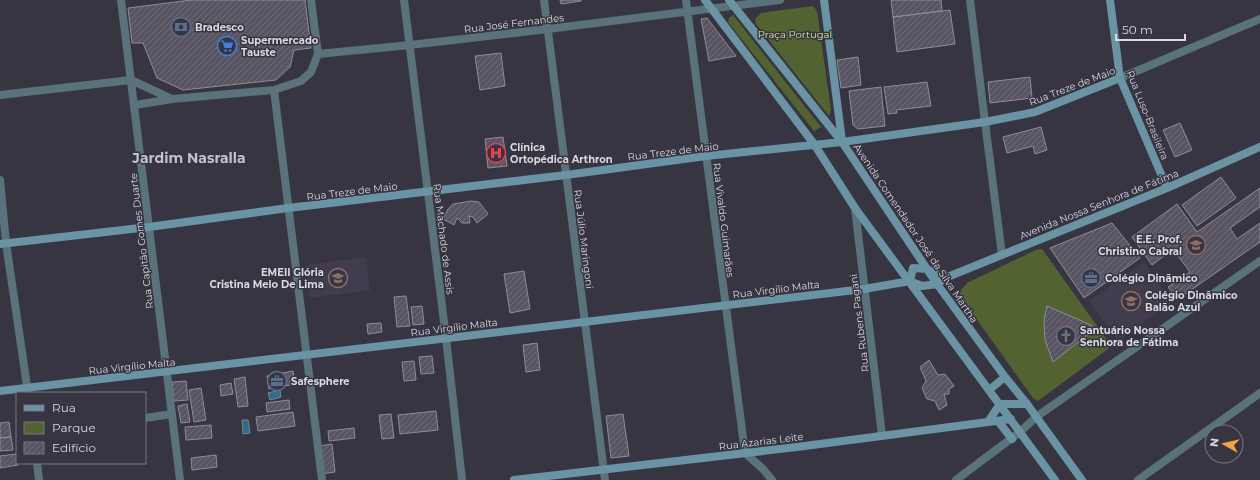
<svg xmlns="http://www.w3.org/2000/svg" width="1260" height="480" font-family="Montserrat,sans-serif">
<defs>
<pattern id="building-hatch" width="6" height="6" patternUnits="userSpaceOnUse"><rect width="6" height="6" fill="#585462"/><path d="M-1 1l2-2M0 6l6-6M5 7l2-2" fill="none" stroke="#6f6c78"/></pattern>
</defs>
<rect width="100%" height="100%" fill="#383542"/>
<path fill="#423c4f" d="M366,257L370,290L310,298L306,265Z
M1144,262L1172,302L1118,341L1089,301Z"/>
<path fill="#536231" d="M813,6L817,11L831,110L829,116L756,24L755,19L761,13Z
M733,15L821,127L814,131L728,22L729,18Z
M1042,249L1110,344L1108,349L1038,401L1033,398L960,296L961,290L967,283L1036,250Z"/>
<path fill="#39688a" stroke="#698aa4" d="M280,390L281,397L270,400L268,393Z
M242,420H248L250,433L243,434Z"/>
<path fill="url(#building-hatch)" stroke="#8f8b9b" d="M191,0H305L311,48L294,50L290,67L276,80L183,90L157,78L143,43H132L128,8Z
M560,0H581V1L561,4Z
M891,0H941L942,11L893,17Z
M950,10L955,44L897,52L893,17Z
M707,18L736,56L709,61L701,19Z
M501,53L505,86L480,90L475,56Z
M858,57L861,85L841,88L837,60Z
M1030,77L1032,98L990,103L988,82Z
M927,82L931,106L896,110L897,113L888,114L884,87Z
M881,87L885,126L858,129L853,125L849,91Z
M1180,123L1192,150L1175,157L1163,130Z
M1041,127L1047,150L1035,154L1033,146L1007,153L1003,137Z
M503,137L507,166L488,168L485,139Z
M1221,177L1236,198L1197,226L1182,205Z
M1260,188V207L1230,228L1237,239L1260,223V242L1178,299L1168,287L1190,272L1173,249L1152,265L1132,237L1177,204L1197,232Z
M471,201L479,202L488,214L477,223L473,217L469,216L470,223H462L457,218L454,225L443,219L448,209L453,204Z
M1112,223L1140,258L1084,298L1050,248Z
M524,271L530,309L510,313L504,274Z
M406,296L410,326L397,327L394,297Z
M422,306L424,324L413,325L411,307Z
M1047,306L1091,325L1092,331L1053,362L1045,340L1044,321Z
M381,323L382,332L368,334L367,324Z
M537,343L540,370L526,372L523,345Z
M432,356L434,373L421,374L419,357Z
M929,360L938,375L945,374L954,386L949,389V394H944L947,405L939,410L935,401L927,399L922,388L926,381L920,367Z
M414,361L416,380L404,381L402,362Z
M293,371L295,384L269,389L267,376Z
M245,377L248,406L238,407L234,379Z
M186,381L188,400L174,401L172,382Z
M231,383L233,394L221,396L220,385Z
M201,388L206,420L194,422L189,390Z
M289,400L290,409L267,412L266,403Z
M187,404L190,422L181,423L178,406Z
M436,411L438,430L400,434L398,415Z
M293,412L295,426L258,431L256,417Z
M391,414L394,438L382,439L379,415Z
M623,414L629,456L611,458L606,416Z
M9,422L11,437L0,438V423Z
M211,425L212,438L186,440L185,427Z
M354,428L355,438L329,441L328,431Z
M11,437L13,450L0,451V438Z
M332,444L335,472L322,474L319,446Z
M16,454L18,465L0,468V456Z
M216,455L217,467L192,470L191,458Z"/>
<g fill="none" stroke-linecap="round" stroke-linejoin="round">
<path stroke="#59727c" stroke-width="8" d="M121,0L180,480
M404,0L446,338L462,480
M544,0L605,480
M686,0L745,453L763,469L772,480
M970,0L985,122L1002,255
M318,54L410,45L548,29L780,0
M1120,78L1260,19
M274,90L322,480
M0,95L131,80L172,99
M135,105L172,99L274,90L301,81L311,72L318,54L311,0
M0,180L6,243L28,393
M855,208L882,435
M145,418L172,414
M37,463L39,480
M956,480L1020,432L1036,417L1260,261
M1138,480L1260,393"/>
<path stroke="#6a93a3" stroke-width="8" d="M705,0L814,144L855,208L1055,480
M729,0L842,142L937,284L1005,377L1027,404L1082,480
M824,0L842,141
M1110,0L1120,78L1167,188
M0,244L149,227L288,208L566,175L706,156L842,142L985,122L1035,112L1120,78
M910,281L913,268L927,269L945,278
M912,282L922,286L937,284L945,278L1167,188L1260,147
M989,390L1005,377
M0,391L864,289L910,281
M998,421L1012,439
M988,422L1000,404H1027
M514,480L797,447L1011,419"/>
</g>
<defs>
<g id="bank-ring" transform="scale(1)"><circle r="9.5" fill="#383542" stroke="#5c6f8a" stroke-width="1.5"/><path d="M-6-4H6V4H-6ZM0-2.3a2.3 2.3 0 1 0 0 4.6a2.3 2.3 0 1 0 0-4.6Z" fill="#5c6f8a"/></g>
<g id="supermarket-ring" transform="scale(1)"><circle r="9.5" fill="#383542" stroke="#3f7fe0" stroke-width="1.5"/><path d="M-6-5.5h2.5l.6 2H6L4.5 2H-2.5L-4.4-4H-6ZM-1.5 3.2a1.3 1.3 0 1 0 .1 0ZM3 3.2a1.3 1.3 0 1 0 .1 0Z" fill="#3f7fe0"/></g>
<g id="hospital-ring" transform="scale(1)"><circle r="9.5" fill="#383542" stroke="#e0444e" stroke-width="1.5"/><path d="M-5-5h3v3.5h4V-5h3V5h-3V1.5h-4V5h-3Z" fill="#e0444e"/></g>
<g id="school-ring" transform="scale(1)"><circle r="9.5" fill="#383542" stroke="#8d6e63" stroke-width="1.5"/><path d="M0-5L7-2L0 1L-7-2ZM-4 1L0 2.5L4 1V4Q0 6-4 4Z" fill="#8d6e63"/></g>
<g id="office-ring" transform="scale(1)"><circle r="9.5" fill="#383542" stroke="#5c6f8a" stroke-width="1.5"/><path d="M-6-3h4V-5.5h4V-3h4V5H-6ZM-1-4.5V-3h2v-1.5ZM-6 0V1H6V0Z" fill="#5c6f8a"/></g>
<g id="church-ring" transform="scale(1)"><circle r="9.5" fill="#383542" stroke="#6b7280" stroke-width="1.5"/><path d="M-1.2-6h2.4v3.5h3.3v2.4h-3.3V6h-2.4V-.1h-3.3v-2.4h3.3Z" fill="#6b7280"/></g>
</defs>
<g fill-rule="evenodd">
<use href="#bank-ring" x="181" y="27"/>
<use href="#supermarket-ring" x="227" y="46"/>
<use href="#hospital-ring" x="496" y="153"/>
<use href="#school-ring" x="1196" y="245"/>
<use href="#school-ring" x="338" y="278"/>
<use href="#office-ring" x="1091" y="278"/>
<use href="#school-ring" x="1131" y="301"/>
<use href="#church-ring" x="1066" y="336"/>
<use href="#office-ring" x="277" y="381"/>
</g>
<g text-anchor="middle" stroke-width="3" stroke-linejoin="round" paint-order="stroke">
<g font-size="10" fill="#dad8e1" stroke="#383542">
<text transform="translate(514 23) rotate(-7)" y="4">Rua José Fernandes</text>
<text transform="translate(1072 86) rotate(-21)" y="4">Rua Treze de Maio</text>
<text transform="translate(1148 115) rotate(68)" y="4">Rua Luso-Brasileira</text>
<text transform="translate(673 151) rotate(-7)" y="4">Rua Treze de Maio</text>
<text transform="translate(352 191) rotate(-7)" y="4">Rua Treze de Maio</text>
<text transform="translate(1099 204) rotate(-22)" y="4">Avenida Nossa Senhora de Fátima</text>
<text transform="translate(724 220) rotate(83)" y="4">Rua Vivaldo Guimarães</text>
<text transform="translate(916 233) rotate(56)" y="4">Avenida Comendador José da Silva Martha</text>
<text transform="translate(444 239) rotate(83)" y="4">Rua Machado de Assis</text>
<text transform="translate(584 239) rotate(83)" y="4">Rua Júlio Maringoni</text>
<text transform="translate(141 241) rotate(-97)" y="4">Rua Capitão Gomes Duarte</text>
<text transform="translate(776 289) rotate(-7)" y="4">Rua Virgílio Malta</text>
<text transform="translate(859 323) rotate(-97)" y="4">Rua Rubens Pagani</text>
<text transform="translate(454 327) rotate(-7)" y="4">Rua Virgílio Malta</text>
<text transform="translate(132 366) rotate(-6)" y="4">Rua Virgílio Malta</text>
<text transform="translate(761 441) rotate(-7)" y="4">Rua Azarias Leite</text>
</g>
<g font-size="10" font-weight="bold" fill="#dad8e1" stroke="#383542" text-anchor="start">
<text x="195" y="31">Bradesco</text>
<text x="241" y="44">Supermercado<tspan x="241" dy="12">Tauste</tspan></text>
<text x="510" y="151">Clínica<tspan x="510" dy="12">Ortopédica Arthron</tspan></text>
<text x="1182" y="243" text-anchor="end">E.E. Prof.<tspan x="1182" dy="12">Christino Cabral</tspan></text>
<text x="324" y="276" text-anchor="end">EMEII Glória<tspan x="324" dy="12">Cristina Melo De Lima</tspan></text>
<text x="1105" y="282">Colégio Dinãmico</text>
<text x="1145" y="299">Colégio Dinâmico<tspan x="1145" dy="12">Balão Azul</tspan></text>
<text x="1080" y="334">Santuário Nossa<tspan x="1080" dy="12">Senhora de Fátima</tspan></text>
<text x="291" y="385">Safesphere</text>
</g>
<g font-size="10" fill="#d3ed9f" stroke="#383542">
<text x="795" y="38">Praça Portugal</text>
</g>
<g font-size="14" font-weight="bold" fill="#c4c0d0" stroke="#383542">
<text x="189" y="163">Jardim Nasralla</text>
</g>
</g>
<rect x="16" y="392" width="130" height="72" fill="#383542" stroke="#797682"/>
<rect x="24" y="405" width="20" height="6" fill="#6a93a3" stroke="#797682"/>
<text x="52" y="412" font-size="12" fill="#dad8e1">Rua</text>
<rect x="24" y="422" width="20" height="12" fill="#536231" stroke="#797682"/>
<text x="52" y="432" font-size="12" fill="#dad8e1">Parque</text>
<rect x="24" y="442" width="20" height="12" fill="url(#building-hatch)" stroke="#797682"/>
<text x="52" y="452" font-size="12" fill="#dad8e1">Edifício</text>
<g transform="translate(1224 444) rotate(278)"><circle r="19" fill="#383542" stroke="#797682"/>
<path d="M0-3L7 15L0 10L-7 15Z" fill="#f4a344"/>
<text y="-6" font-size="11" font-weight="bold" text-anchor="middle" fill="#dad8e1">N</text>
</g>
<path d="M1116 34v6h69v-6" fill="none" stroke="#dad8e1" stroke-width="2"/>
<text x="1122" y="34" font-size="12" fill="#dad8e1" stroke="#383542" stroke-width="3" paint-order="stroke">50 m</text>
</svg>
